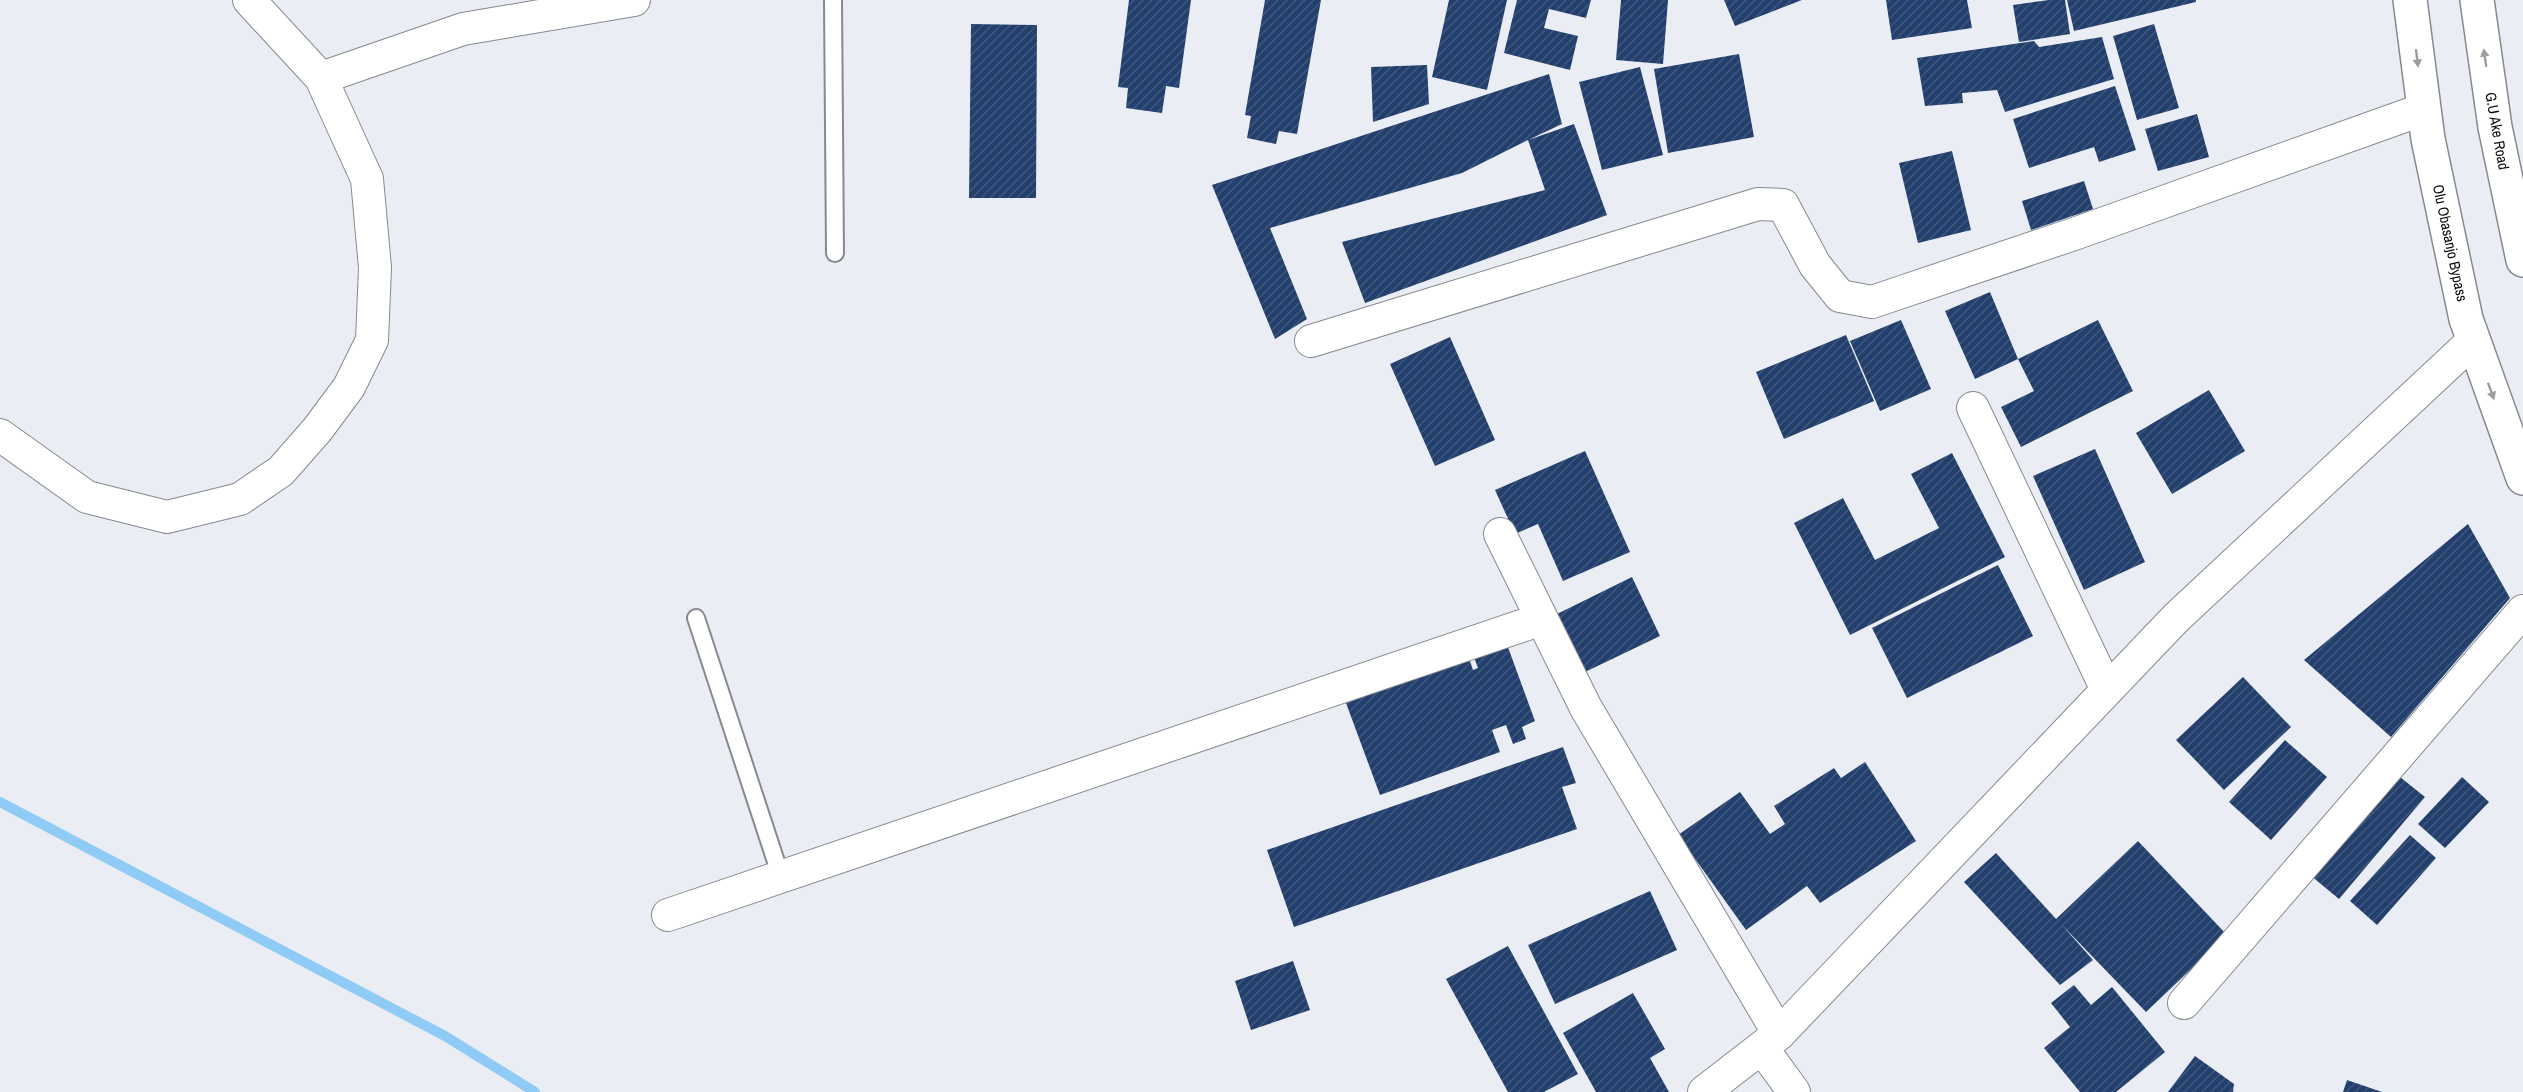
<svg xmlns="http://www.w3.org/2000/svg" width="2523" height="1092" font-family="'Archivo Narrow',sans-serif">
<defs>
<pattern id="building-hatch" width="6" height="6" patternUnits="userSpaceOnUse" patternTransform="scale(1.5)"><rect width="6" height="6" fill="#233f6d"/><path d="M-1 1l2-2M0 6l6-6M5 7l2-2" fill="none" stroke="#40577c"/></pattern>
</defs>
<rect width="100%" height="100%" fill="#eaeef4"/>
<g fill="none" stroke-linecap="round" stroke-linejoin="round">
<path stroke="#90cbf6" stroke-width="10" d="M0,802L445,1036L535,1092"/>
</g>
<path fill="url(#building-hatch)" d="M1129,0H1191L1179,88L1166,86L1162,113L1126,108L1128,88L1118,87Z
M1265,0H1321L1297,134L1279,131L1276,144L1247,138L1251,116L1245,115Z
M1449,0H1507L1487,90L1432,77Z
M1517,0H1591L1586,18L1549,9L1544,28L1578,36L1570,70L1504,53Z
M1621,0H1668L1663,64L1616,60Z
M1724,0H1802L1735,26Z
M1886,0H1967L1972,28L1892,40Z
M2049,0H2065L2070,34L2019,42L2013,5Z
M2067,0H2196V2L2074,31Z
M971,24L1037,25L1036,198H969Z
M2154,24L2179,108L2137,120L2113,36Z
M2102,37L2114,79L2005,112L1997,90L1962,93L1963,103L1925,106L1917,58L2034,41L2039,47Z
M1739,54L1754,137L1668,153L1654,69Z
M1427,65L1429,104L1373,122L1371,67Z
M1640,67L1663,155L1602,170L1579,82Z
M1549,74L1562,124L1528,140L1574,124L1607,215L1365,303L1342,242L1545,190L1528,140L1462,173L1270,228L1307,319L1275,339L1212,185Z
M2115,86L2136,150L2099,162L2094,147L2029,168L2013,119Z
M2197,114L2209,157L2158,171L2145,129Z
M1952,151L1971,230L1918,243L1899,163Z
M2084,181L2093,209L2031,230L2022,201Z
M1990,292L2018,359L1975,379L1945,311Z
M1901,320L1931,389L1880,411L1850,341Z
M2098,320L2133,391L2021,447L2001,407L2034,391L2018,359Z
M1846,335L1874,401L1784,439L1756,372Z
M1450,337L1495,440L1435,466L1390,364Z
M2209,390L2245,451L2172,494L2136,433Z
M2095,449L2145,562L2084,590L2033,476Z
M1585,451L1630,552L1563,581L1538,524L1515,534L1495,490Z
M1952,453L2005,557L1850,635L1794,523L1843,498L1875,560L1939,528L1911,474Z
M2468,524L2510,598L2391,737L2304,660Z
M1998,565L2033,636L1907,698L1872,628Z
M1632,577L1660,636L1585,672L1557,614Z
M1505,639L1535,721L1522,727L1526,739L1513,744L1506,725L1492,730L1500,752L1380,795L1346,703L1469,658L1473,670L1478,668L1472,652Z
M2243,677L2291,727L2224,790L2176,740Z
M2285,740L2327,777L2271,840L2229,802Z
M1563,747L1576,783L1562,787L1577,829L1294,927L1267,850Z
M1865,762L1916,841L1820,903L1807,886L1746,930L1678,835L1740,792L1770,834L1785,824L1774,806L1834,768L1841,778Z
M2395,773L2425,797L2339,899L2310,875Z
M2462,777L2489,802L2445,848L2418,824Z
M2410,835L2436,858L2377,925L2350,901Z
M2138,841L2227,935L2146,1012L2061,924L2093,960L2060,985L1964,882L1996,853L2056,919Z
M1650,891L1677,950L1555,1004L1528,945Z
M1508,946L1578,1074L1544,1092H1508L1446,979Z
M1293,961L1310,1010L1251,1030L1235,981Z
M2074,985L2091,1005L2112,987L2165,1052L2116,1092H2080L2044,1048L2070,1027L2051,1003Z
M1633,993L1665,1049L1650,1058L1669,1092H1596L1563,1033Z
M2195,1056L2234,1084L2233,1092H2168Z
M2347,1080L2382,1092H2343Z"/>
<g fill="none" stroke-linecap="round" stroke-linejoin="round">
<g stroke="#86898f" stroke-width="20">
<path id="lane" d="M833,0L835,253
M696,618L781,877"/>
</g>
<g stroke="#86898f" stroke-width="34">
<path id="street" d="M249,0L321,78
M1311,341L1758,204L1783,205L1815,265L1840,296L1872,302L2074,234L2424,109
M1973,408L2107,690
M0,435L87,497L167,517L240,499L281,471L317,430L349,387L372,340L375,268L367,179L321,78L463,29L634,0
M1500,534L1586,708L1779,1034
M668,915L1542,619
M2184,1003L2523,611
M1762,1048L1794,1092
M1704,1092L1779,1034L2176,618L2473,341"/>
</g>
<g stroke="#86898f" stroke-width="36">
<path id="secondary" d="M2410,0L2428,139L2466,319L2523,478
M2477,0L2495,127L2523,260"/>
</g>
<use href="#lane" stroke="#fff" stroke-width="16"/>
<use href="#street" stroke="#fff" stroke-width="32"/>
<use href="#secondary" stroke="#fff" stroke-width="33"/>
</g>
<defs><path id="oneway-solid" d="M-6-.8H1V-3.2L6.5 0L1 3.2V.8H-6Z" transform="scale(1.5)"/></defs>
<g fill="#9d9d9e">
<use href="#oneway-solid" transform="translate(2417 58) rotate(83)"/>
<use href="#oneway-solid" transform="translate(2485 58) rotate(-98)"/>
<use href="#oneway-solid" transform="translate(2491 391) rotate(70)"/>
</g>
<g text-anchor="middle" stroke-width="6" stroke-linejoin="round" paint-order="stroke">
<g font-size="15" fill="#0a0b0d" stroke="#fff">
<text transform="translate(2497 131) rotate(80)" y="5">G.U Ake Road</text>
<text transform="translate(2450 243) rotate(78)" y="5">Olu Obasanjo Bypass</text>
</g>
</g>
</svg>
